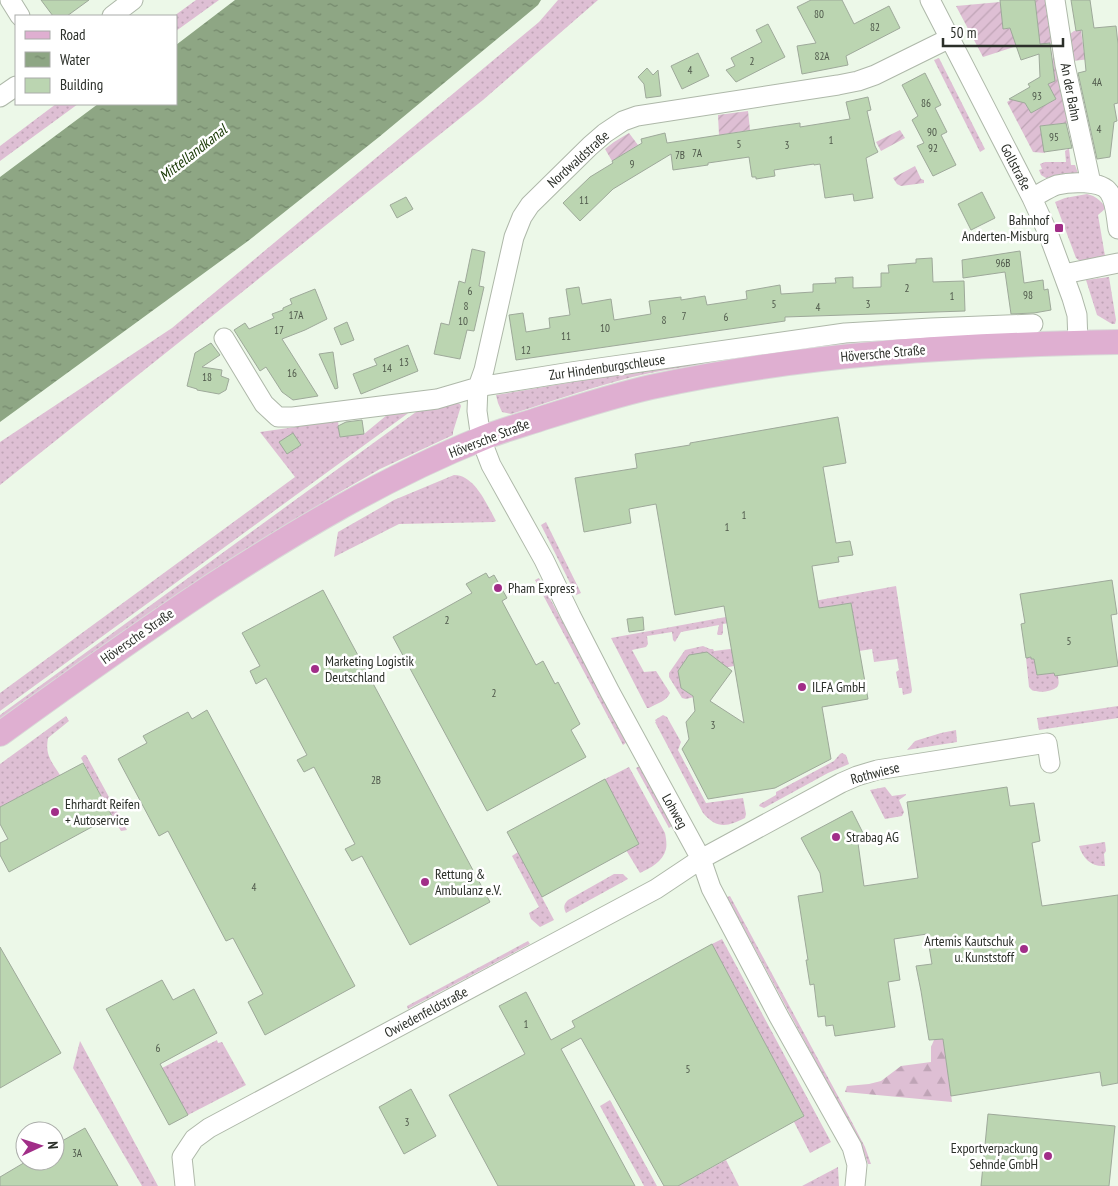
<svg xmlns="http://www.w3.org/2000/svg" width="1118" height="1186" font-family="'PT Sans Narrow',sans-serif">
<defs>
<pattern id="grass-dots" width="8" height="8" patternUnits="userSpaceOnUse" patternTransform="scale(1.25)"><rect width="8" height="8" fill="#debfd4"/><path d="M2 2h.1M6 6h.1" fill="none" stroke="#bfa4b6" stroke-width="1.8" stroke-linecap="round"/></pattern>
<pattern id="forest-firs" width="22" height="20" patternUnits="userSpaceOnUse" patternTransform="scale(1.25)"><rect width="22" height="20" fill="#debfd4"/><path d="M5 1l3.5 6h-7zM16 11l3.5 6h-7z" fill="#bfa4b6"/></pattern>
<pattern id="garden-furrows" width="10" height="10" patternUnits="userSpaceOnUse" patternTransform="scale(1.25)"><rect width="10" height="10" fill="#debfd4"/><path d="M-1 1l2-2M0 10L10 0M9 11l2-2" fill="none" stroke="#bfa4b6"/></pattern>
<pattern id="water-ripples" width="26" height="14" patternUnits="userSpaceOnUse" patternTransform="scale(1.25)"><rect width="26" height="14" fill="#8ea684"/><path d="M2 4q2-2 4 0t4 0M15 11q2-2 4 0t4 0" fill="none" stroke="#74886c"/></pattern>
</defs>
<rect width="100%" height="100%" fill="#ecf8e8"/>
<path fill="url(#grass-dots)" d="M196,0H219L176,31V16H174Z
M558,0H598L483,100L0,485V442L172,328L539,22Z
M939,58L985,149L980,152L934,60Z
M56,104H78L0,161V146Z
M1068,149H1069L1071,165H1075L1078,173L1046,178L1041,175L1039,170L1042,169L1040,164L1045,162H1066L1065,151Z
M1087,194C1096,196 1101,201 1106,208L1098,215L1105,256L1080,261L1076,258L1055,202L1065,198Z
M1109,277L1116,320L1115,324H1112L1097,315L1086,280Z
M1035,330C943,339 851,346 759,357C722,362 686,366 650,373C603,383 557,400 511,414L502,412L498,403L496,395L650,369L836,341Z
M456,402L460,404L461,406L453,432V435L380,469L333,496L126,630L40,691L0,720V715L416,412Z
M408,413L407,414L0,711V693L295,477L260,432L338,421L340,437L364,434L387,415Z
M454,475C475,475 487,505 496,521L494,522L399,524L334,557L338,532L394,500Z
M546,522L581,593L576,595L541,525Z
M539,578L627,742L623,745L535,580Z
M896,586L912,690L911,693L903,695L902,688H899L896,672L899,670L897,659L874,662L872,649L859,651L851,603L723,624V632L722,635H718L717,634L719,625L681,632L675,642L673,640L672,632L647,636L648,644L646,647L632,650L644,672L656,671L670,693C667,701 656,704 649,708H647L611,638Z
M703,646L710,649H713L714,651L730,649L732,650L734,666L723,668L689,655L678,671L681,688L694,697L686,699L682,698L669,677V673L685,650Z
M1031,657V659H1034L1037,675L1054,673L1058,675C1058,679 1060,684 1057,687C1053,691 1041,693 1036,691C1032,691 1032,690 1029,687L1026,658Z
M1118,706V718L1039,730L1037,718Z
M663,715L667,717L681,742L678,750L706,803L743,798L746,814L745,818C727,827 717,829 703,813L655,722H656L655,720Z
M66,716L69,721L48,738C45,755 51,761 60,775L0,807V764Z
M956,730L957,742L907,750L915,741L941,733Z
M842,753L846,755L849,764L828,773L764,808L759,806L760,804L776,795V792L834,761L840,754Z
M84,755H86L127,830L121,831L112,816L81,758Z
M640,766L672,826L669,828L636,768Z
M629,767L665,833C666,838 667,844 666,849C663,862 650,868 640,873L626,850L639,844L605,779Z
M885,787L892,796L906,794V795L899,800L904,812L902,816L885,819L870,790Z
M1105,842L1106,851L1104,854L1105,866C1092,867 1083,859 1079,846Z
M518,852L554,920L540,927L531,919L529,913L539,907L512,856Z
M614,874H623L628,879L566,913C563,907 564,904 568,900Z
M730,896L845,1109L865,1147L871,1164H868L865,1155L859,1142L727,897Z
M722,939L831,1142L810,1153L794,1122L804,1116L712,944Z
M528,941L530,944L408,1009L407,1006Z
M217,1040L218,1043L222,1042L246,1085L188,1115L162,1068Z
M80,1041L158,1186H142L73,1068Z
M610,1100L657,1186H644L600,1106Z
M726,1160L739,1186H678Z
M838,1167L839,1186H802Z"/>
<path fill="url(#forest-firs)" d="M943,1038L952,1102L845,1092L847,1086L869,1084L881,1081L901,1066L931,1062V1047L934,1040Z"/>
<path fill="url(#garden-furrows)" d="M1035,0H1050L1067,123L1040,126L1045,153L1033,152L1007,102L1020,94L1031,113L1056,99L1048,84L1054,81L1052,43L1017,46L983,57L956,6L1000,2L1004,29L1038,25Z
M1081,30L1084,53L1099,52L1100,58L1072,61L1067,36L1074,31Z
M748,111L750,130L719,135L718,115Z
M900,130L905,138L881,151L876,142Z
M629,133L638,145L612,161L605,149L614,142Z
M915,166L921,179L924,180V183L901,186L897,184L893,178Z"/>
<path fill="url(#water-ripples)" d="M235,0H541L538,5L379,137L248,241L0,422V177L98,104H176V45Z"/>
<path fill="#bbd5b1" stroke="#9ea99a" d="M41,0H89L67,16H53Z
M811,0H842L854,24L889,6L900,28L846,56L848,65L802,74L797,46L816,43L797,7Z
M1000,0H1035L1040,44L1050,43L1055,81L1048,84L1056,99L1031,113L1025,103L1009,99L1030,87L1028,84L1040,77L1039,54L1021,60L1010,28L1003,29Z
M1071,0H1090L1094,28L1116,26L1118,44V103L1114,104L1117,121L1114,122L1110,157L1097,159L1078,73L1086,71L1082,30L1076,31Z
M768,24L785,57L736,82L726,70L735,66L731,58L762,42L756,30Z
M698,53L709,76L682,89L671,66Z
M647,68L653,75L658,70L661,96L646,98L644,84L638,77Z
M925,73L941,105L935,108L947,132L941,135L956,165L933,176L917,146L924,143L912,120L918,116L902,85Z
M868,97L871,110L867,111L875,146L878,152L866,158L873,198L854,201L853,194L825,198L820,164L814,165V164L774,170L775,176L756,179V177H752L749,157L708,163V165L673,170L671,154L613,189L580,221L563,203L590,177L613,163L612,161L642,143L641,139L665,133L667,143L779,126L800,123V127L850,119L846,102Z
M1066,123L1072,148L1044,152L1040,126Z
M982,192L995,218L971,230L958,204Z
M406,197L413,209L397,218L390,205Z
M472,249L485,252L479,286L484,287L474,331L467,330L460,359L434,354L441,323L449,325L459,281L465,283Z
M1020,251L1024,283L1043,280L1044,290L1048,289L1051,310L1034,313L1011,314L1005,272L963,278L962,260Z
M932,258L933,282L964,281L965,311L785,317V321L516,360L509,315L523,313L526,332L550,328L549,318L570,315L566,289L579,287L582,304L611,299L614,320L651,314L649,301L681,297V300L705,296L707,305L747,299L746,291L780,285L781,294L813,292V284L836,283L835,278L853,277V288L881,287V273H889L888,265L916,263V259Z
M315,289L327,319L305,330L282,339L318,396L293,400L282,392L266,367L260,371L234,330L245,323L249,329L274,318L272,314L283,310V308L292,304L290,299Z
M347,322L354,340L341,345L334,328Z
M211,343L220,355L202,367L222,370L221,376L229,379L226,390L219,394L197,390V389L187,386L195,353Z
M408,345L418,371L361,394L353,374L377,365L374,359Z
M333,352L338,388L335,389L319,354Z
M838,417L846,463L823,467L836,543L850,541L853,555L838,557L839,562L812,566L819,608L851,603L868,699L822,707L831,759L775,788L708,799L682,749L689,739L686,722L695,711L693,696L681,688L678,671L689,655L707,652L732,671L710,701L744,723L724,606L675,615L656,504L629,509L631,523L584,532L575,478L637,468L635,454L690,445V443Z
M362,420L364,434L340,437L338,426L346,422Z
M293,433L301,445L287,454L279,442Z
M486,573L489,578L494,575L507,598L502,601L536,665L543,661L555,684L558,682L580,724L571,730L586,757L487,811L393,637L472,593L466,584Z
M1112,580L1117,614L1111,615L1118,666L1055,676L1054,673L1037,675L1034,659H1031V657L1026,658L1021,624L1025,623L1020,594Z
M323,590L490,902L410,945L362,856L352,861L345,849L355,844L314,767L304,772L297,760L307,755L266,678L256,684L250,671L260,666L242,633Z
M643,617L644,630L629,632L627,619Z
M207,710L355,986L265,1035L248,1002L263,994L233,938L226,941L168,831L159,836L118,759L147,743L143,736L188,712L192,719Z
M83,763L112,816L9,872L0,855V843L8,839L0,824V807Z
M605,779L639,844L542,897L507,832Z
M1007,787L1010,806L1034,803L1040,841L1032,843L1042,906L1118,895V1083L1102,1086L1100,1072L951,1096L943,1039L929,1040L921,991L916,966L932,964L927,934L894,939L900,980L888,982L895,1027L835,1036L833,1025L826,1026L825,1016L818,1017L814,984L810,985L806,960H808L798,896L823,892L820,873L801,838L852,811L866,839L858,843L864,886L918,878L907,802Z
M712,944L804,1116L678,1186H664L581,1038L561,1049L635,1186H498L449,1095L525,1054L499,1006L526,992L551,1040L575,1027L572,1021Z
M0,947L61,1053L0,1088Z
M162,980L173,1000L194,989L217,1033L160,1064L188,1115L169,1125L106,1009Z
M411,1089L436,1136L404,1154L379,1107Z
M988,1114L1115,1126L1109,1186H981Z
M85,1128L118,1186H0V1177L27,1161H55V1145Z"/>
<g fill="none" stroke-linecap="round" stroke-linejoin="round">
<g stroke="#aeb8a9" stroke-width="21">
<path id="minor" d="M10,0L20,16
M930,0L1032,198L1048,233L1072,298L1077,315L1078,343
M1055,0L1065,65L1091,183
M112,16L133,0
M0,97L16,86
M1032,198C1040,194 1048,188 1057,185C1069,182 1101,180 1109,192C1116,202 1116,217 1118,229
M1064,274L1118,263
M224,338L264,404L278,417H293L437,399L478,387L490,385L571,372L845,333L931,328L1033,324
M185,1186L182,1157L194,1139L209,1128L656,889L701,859L841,783L857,776L877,770L1047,743L1050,763
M855,1186L857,1165L852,1147L778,1015L711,888L701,859L610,692L571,616L544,560L491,465L481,439L477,411L478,387L484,370L514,237L522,217L530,205L590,146L605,133L623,121L637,116L838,85L858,81L875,75L950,38"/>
</g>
<g stroke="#d9dad8" stroke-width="26">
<path id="major" d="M0,734C69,684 139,634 210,587C296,531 386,477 483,438C503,430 525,424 546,417C581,406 616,395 651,387C805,353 962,345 1118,342"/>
</g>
<use href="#minor" stroke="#fff" stroke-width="19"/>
<use href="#major" stroke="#dfafd1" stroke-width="24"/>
</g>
<g fill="#a12e88" stroke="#fff" stroke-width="2">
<rect x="1054" y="223" width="10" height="10" rx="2.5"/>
<circle cx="498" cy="588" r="5"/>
<circle cx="315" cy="669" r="5"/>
<circle cx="802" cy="687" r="5"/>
<circle cx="55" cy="812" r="5"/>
<circle cx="836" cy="837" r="5"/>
<circle cx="425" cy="882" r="5"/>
<circle cx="1024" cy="949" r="5"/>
<circle cx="1048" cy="1156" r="5"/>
</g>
<g text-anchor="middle" stroke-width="5" stroke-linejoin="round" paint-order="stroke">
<g font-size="11" fill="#4f584b">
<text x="819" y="18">80</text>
<text x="875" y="31">82</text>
<text x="822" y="60">82A</text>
<text x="752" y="65">2</text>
<text x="690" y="74">4</text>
<text x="1097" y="86">4A</text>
<text x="1037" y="100">93</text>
<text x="926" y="107">86</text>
<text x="1099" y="133">4</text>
<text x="932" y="136">90</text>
<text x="1054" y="141">95</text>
<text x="831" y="144">1</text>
<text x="739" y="148">5</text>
<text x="787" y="149">3</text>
<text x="933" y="152">92</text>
<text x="697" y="157">7A</text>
<text x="680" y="159">7B</text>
<text x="632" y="168">9</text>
<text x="584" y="204">11</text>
<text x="1003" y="267">96B</text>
<text x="907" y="292">2</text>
<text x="470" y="295">6</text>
<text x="1028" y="299">98</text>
<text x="952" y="300">1</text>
<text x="774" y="308">5</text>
<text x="868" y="308">3</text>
<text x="466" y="310">8</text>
<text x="818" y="311">4</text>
<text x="296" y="319">17A</text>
<text x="684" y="320">7</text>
<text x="726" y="321">6</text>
<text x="664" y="324">8</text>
<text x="463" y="325">10</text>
<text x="605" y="332">10</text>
<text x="279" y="334">17</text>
<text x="566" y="340">11</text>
<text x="526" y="354">12</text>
<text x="404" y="366">13</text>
<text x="387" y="372">14</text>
<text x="292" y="377">16</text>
<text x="207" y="381">18</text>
<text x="744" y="519">1</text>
<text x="727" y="531">1</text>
<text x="447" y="624">2</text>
<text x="1069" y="645">5</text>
<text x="494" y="697">2</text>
<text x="713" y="729">3</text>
<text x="376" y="784">2B</text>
<text x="254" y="891">4</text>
<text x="526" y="1028">1</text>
<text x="158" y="1052">6</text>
<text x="688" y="1073">5</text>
<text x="407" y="1126">3</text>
<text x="77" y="1157">3A</text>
</g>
<g font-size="14" fill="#2b2f29" stroke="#fff">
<text transform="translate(1071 92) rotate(79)" y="5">An der Bahn</text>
<text transform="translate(578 159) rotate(-42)" y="5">Nordwaldstraße</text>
<text transform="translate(1016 167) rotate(63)" y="5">Gollstraße</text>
<text transform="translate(883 353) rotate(-5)" y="5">Höversche Straße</text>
<text transform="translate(607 367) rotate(-8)" y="5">Zur Hindenburgschleuse</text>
<text transform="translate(489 438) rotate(-21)" y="5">Höversche Straße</text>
<text transform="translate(137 636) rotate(-35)" y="5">Höversche Straße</text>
<text transform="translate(875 773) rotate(-15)" y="5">Rothwiese</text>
<text transform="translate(675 811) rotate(61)" y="5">Lohweg</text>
<text transform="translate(426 1012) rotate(-28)" y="5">Owiedenfeldstraße</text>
</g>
<g font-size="14" fill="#2b2f29" stroke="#fff" text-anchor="start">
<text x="1049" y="225" text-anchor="end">Bahnhof<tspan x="1049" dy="16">Anderten-Misburg</tspan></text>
<text x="508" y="593">Pham Express</text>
<text x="325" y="666">Marketing Logistik<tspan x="325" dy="16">Deutschland</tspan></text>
<text x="812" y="692">ILFA GmbH</text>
<text x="65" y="809">Ehrhardt Reifen<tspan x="65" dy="16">+ Autoservice</tspan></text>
<text x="846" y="842">Strabag AG</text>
<text x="435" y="879">Rettung &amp;<tspan x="435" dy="16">Ambulanz e.V.</tspan></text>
<text x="1014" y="946" text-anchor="end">Artemis Kautschuk<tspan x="1014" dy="16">u. Kunststoff</tspan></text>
<text x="1038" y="1153" text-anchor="end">Exportverpackung<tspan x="1038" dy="16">Sehnde GmbH</tspan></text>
</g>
<g font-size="15" font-style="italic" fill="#183804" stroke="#fff">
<text transform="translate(193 153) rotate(-38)" y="5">Mittellandkanal</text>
</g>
</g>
<rect x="15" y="15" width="162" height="90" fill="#ffffff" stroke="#aaaca9"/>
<rect x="25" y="31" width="25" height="8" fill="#dfafd1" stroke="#aaaca9"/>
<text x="60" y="40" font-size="15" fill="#2b2f29">Road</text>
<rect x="25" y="52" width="25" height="15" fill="url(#water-ripples)" stroke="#aaaca9"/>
<text x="60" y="65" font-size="15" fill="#2b2f29">Water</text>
<rect x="25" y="78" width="25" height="15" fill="#bbd5b1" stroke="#aaaca9"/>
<text x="60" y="90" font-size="15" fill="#2b2f29">Building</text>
<g transform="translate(40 1146) rotate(86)"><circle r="24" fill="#ffffff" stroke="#aaaca9"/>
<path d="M0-4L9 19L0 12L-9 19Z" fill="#a12e88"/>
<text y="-8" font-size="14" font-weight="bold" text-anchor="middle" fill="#2b2f29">N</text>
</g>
<path d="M943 38v8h120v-8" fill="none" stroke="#2b2f29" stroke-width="2.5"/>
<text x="950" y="38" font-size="15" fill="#2b2f29" stroke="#ffffff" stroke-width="4" paint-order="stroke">50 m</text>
</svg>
